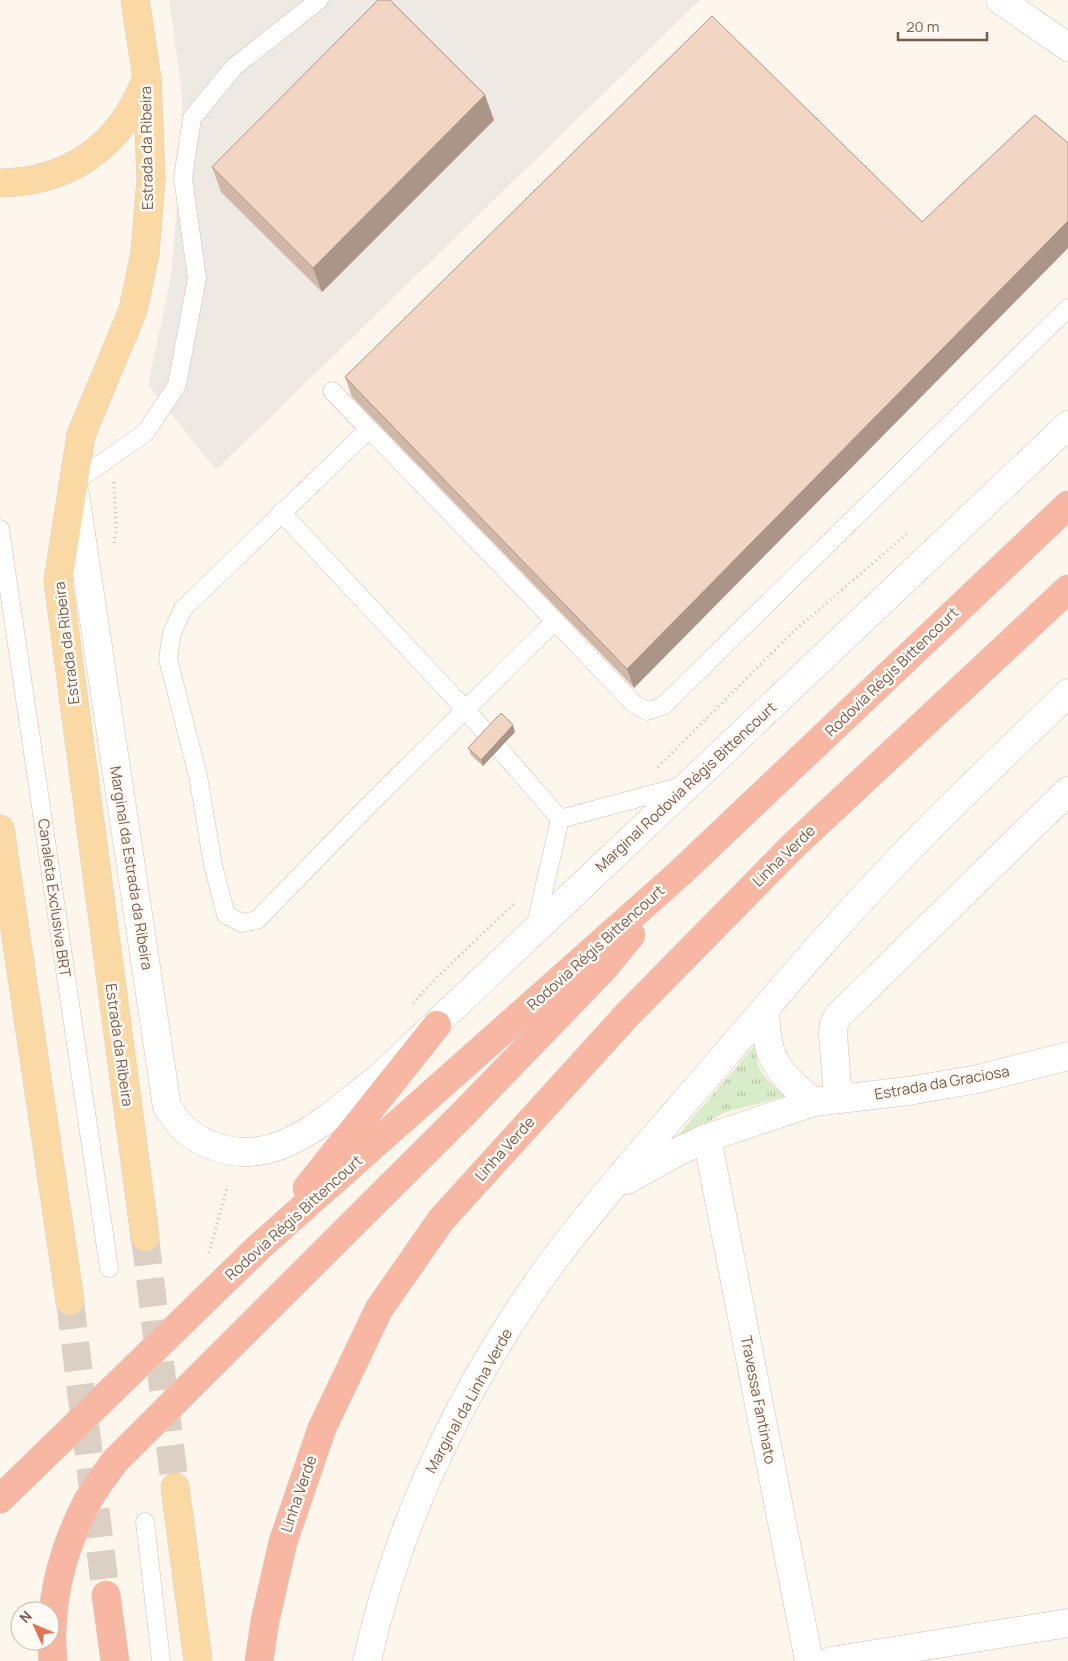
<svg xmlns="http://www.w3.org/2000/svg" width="1068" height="1661" font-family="Manrope,sans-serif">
<defs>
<pattern id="grass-tufts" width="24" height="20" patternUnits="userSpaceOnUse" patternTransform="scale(1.25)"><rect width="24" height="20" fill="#d8ecc9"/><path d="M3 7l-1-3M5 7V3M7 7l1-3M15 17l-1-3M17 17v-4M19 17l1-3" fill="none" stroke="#b4c2a5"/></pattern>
</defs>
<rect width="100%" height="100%" fill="#fdf6ec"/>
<path fill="#efe9e4" d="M169,0H700L216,470L148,385L171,276L181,160L182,94Z"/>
<path fill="url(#grass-tufts)" d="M756,1044C754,1069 767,1083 787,1096L726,1112L674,1140Z"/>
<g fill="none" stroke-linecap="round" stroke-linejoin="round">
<path stroke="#dcd0c4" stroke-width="28" stroke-dasharray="28 14" stroke-linecap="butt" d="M145,1237L175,1487"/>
<path stroke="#dcd0c4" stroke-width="28" stroke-dasharray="28 14" stroke-linecap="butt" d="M70,1301L106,1595"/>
<g stroke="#d1beb0" stroke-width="19">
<path id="lane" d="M332,391L369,429
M73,483L145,433L177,385L197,278L183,178L192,118L234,67L319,0
M281,512L465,709L560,819
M0,529L109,1268
M555,621L369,429L183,609L172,633L168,659L198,776L213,865L226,915L242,923L257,920L368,806L555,621L634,704L647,711L663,706L1068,308
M560,819L683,786
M535,928L560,819
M145,1522L161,1661"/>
</g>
<g stroke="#d1beb0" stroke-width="29">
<path id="street" d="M838,1099L833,1034L834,1024L839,1015L1068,791
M707,1138L809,1661
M831,1661L1068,1623"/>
</g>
<g stroke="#d6c0b0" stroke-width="29">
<path id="secondary" d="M1000,0L1068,47
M75,494L167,1107C172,1113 177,1122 183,1128C193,1137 206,1144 219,1148C281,1168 333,1112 379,1078L1068,425
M766,1007C763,1054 778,1075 814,1102
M627,1180L679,1151L707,1138L814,1102L908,1091L978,1079L1068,1056
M367,1661C399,1517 466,1380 553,1261C602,1196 656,1135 709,1074C775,997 841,919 911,847C962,794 1016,744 1068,693"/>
</g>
<g stroke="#dad1cd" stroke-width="29">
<path id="primary" d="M135,0L147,78L151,179L145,253L133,310L81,435L58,581L145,1237
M0,183C69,182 120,146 145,82
M0,829L70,1301
M175,1487L198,1661"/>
</g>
<g stroke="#dad1cd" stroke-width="29">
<path id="highway" d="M307,1188L437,1025
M0,1499L259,1247L680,873L1068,505
M106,1595L115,1661
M53,1661C48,1607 61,1554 85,1506C93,1490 105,1475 115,1461L465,1112L603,969L631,935
M259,1661L265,1621L283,1542L322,1428L379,1309L441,1220L627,1015L745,895L792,847L1068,589"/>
</g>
<path stroke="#d9b8a5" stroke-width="3" stroke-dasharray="1 4" stroke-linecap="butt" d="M114,543L116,531L114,482
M658,767L793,632L909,532
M413,1003L438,976L516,902
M209,1253L227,1188"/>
<use href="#lane" stroke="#fff" stroke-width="18"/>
<use href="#street" stroke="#fff" stroke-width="28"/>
<use href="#secondary" stroke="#fff" stroke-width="28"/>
<use href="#primary" stroke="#fbd9a5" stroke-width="28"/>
<use href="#highway" stroke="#f7b7a3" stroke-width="28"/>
</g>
<path fill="#d1b7a8" d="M494,120L322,292L221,192L212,167Z
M1068,143V248L634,688L352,397L345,377L922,222Z
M515,732L483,766L471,755L468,748Z"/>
<path fill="#aa9588" d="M485,95L494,120L322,292L313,268Z
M1068,221V248L634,688L627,669Z
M513,725L515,732L483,766L481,760Z"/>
<path fill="#f3d5c3" stroke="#aa9588" d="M378,0H390L485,95L313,268L212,167Z
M712,16L922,222L1035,115L1068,143V221L627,669L345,377Z
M501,713L513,725L481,760L468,748Z"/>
<g text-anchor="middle" stroke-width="5" stroke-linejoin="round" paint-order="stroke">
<g font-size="15" fill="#7a5c4d" stroke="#fffaf3">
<text transform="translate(147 148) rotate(-91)" y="5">Estrada da Ribeira</text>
<text transform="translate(67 643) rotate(-97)" y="5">Estrada da Ribeira</text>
<text transform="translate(892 672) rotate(-44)" y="5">Rodovia Régis Bittencourt</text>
<text transform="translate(686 787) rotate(-43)" y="5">Marginal Rodovia Régis Bittencourt</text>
<text transform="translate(784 856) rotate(-44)" y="5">Linha Verde</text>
<text transform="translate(131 868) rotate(81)" y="5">Marginal da Estrada da Ribeira</text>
<text transform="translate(54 898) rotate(82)" y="5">Canaleta Exclusiva BRT</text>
<text transform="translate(596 948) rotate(-42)" y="5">Rodovia Régis Bittencourt</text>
<text transform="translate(119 1045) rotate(82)" y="5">Estrada da Ribeira</text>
<text transform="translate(942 1083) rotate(-10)" y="5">Estrada da Graciosa</text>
<text transform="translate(505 1149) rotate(-48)" y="5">Linha Verde</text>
<text transform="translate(294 1218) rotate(-42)" y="5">Rodovia Régis Bittencourt</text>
<text transform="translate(758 1400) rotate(79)" y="5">Travessa Fantinato</text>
<text transform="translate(469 1401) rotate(-61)" y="5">Marginal da Linha Verde</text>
<text transform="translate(299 1494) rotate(-71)" y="5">Linha Verde</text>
</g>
</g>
<g transform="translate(35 1626) rotate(314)"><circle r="24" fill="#fffaf3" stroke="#cabbb1"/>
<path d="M0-4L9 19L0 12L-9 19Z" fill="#e76f51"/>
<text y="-8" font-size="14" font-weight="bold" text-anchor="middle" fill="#7a5c4d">N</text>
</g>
<path d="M898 32v8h89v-8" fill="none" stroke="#7a5c4d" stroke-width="2.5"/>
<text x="906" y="32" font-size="15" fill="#7a5c4d" stroke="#fffaf3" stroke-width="4" paint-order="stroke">20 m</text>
</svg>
